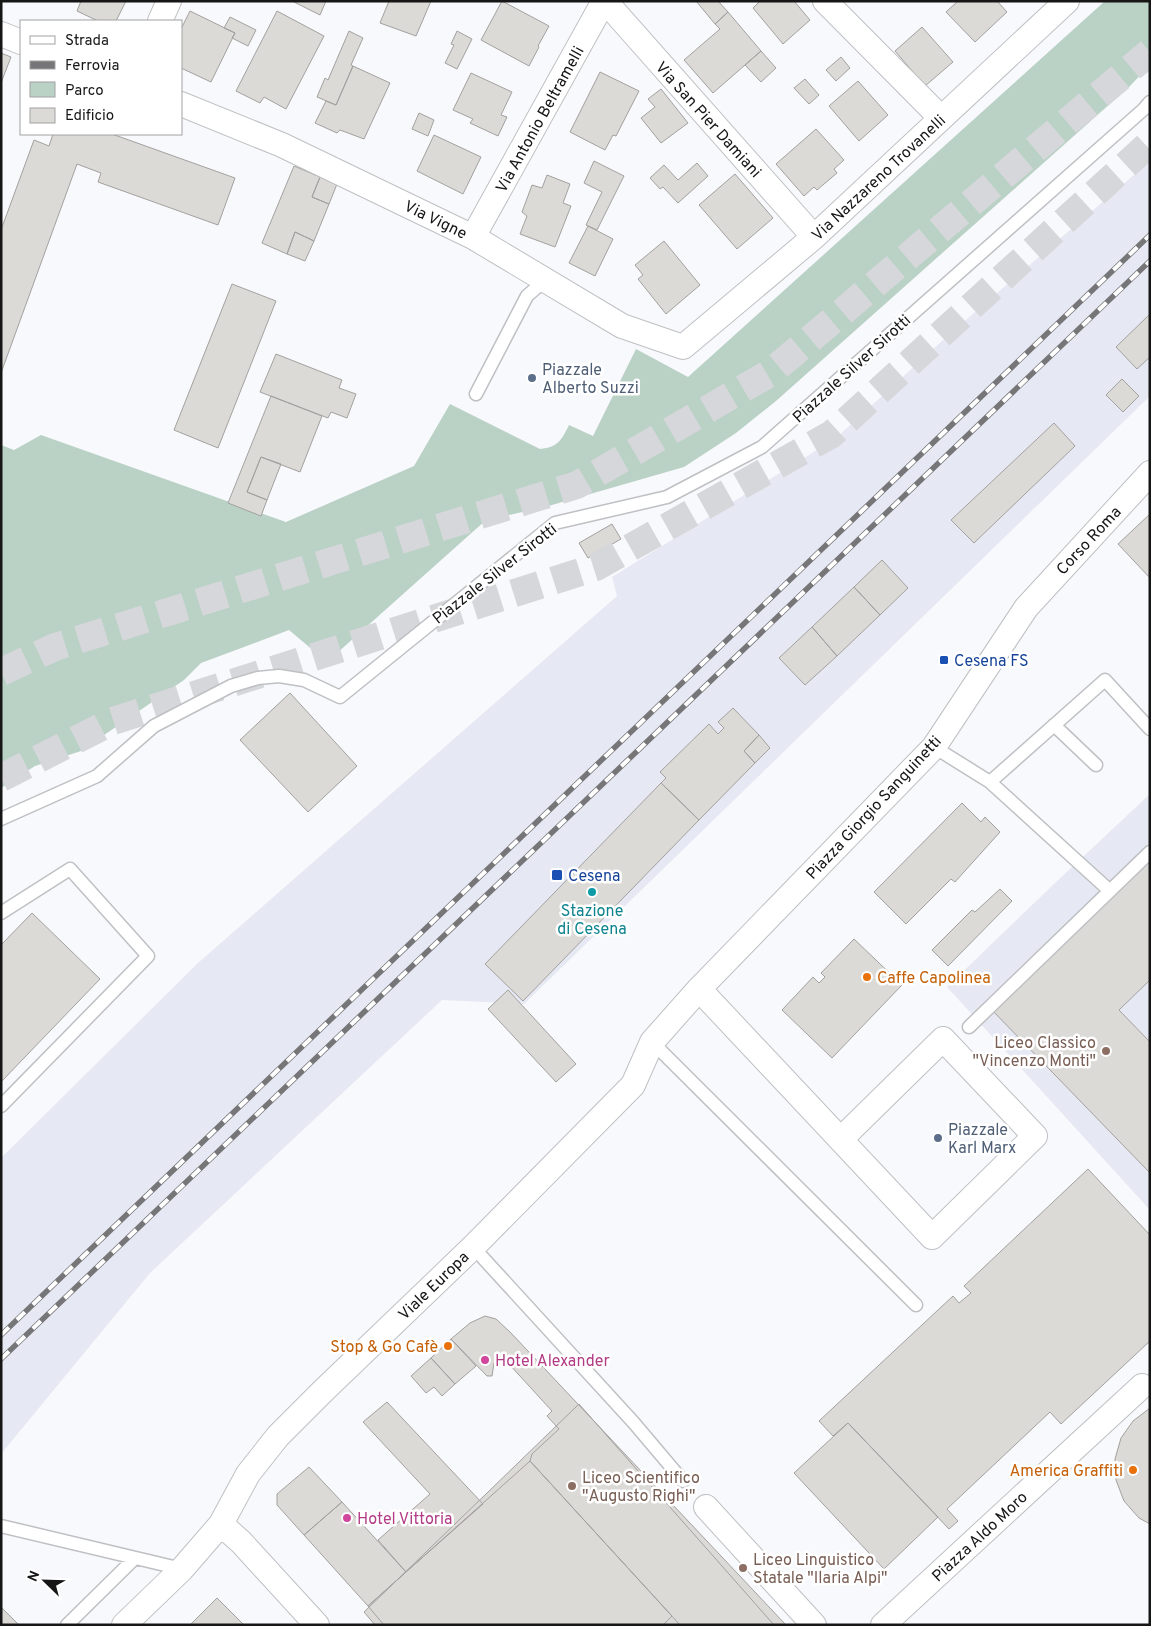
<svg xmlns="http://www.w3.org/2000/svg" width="1151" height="1626" font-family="Overpass,sans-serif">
<rect width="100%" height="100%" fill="#f8f9fc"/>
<path fill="#e6e9f3" d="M1150,161V396L524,1004L442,1000L150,1273L1,1454V1158L198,963L617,596L612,577L836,438L953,331Z
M1150,794V1210L947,987L1056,882Z"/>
<path fill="#bad1c6" d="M1105,1H1150V65L1130,86L776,401L736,433L684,467L545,507L486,520L327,662L289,630L201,663L184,680L81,751L35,766L1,788V445L14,450L41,435L286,522L414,466L450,404L540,449C558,447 561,441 569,425L593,436L636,349L688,377Z"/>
<path fill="#dcdad7" stroke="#a3a19f" d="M81,1H126L116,21H98L77,11Z
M292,1H326L320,15Z
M389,1H431L416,36L380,23Z
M502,1L549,26L538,46L539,47L529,66L481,40Z
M696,1H718L728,12L715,24Z
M760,1H794L810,20L783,44L753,8Z
M958,1H997L1007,12L975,42L946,12Z
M190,11L235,33L211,82L181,68V29Z
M277,11L324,36L286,109L264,97L260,103L236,91Z
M728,12L761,51L713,93L684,60L720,29L715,24Z
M230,17L256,30L248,46L232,38L235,33L224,28Z
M922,27L953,62L925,86L895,51Z
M349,31L363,38L351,65L353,66L336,105L317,97L325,78L328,80Z
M457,31L472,39L457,69L445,63L454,45L451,44Z
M761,51L776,68L761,82L745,65Z
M1,53L11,57L1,83Z
M841,57L850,68L836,81L826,70Z
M353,66L390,83L364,139L340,130L337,133L315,123L326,101L336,105Z
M600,72L639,91L616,136L613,135L605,150L570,132Z
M471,73L512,92L501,115L507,117L498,136L470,123L473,119L453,110Z
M805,79L819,95L809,104L794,88Z
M858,81L888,115L859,141L829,106Z
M661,89L688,123L661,143L641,118L655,107L648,99Z
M419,113L434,120L428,136L412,129Z
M816,129L844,160L834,169L837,173L817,190L814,187L804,196L776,164Z
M53,134H112L235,178L218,225L98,182L101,173L77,164L1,373V230L34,140L49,146Z
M434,135L481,157L463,194L417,171Z
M594,161L624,176L597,230L586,225L602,192L584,183Z
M697,163L708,176L678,203L663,187L660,189L650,178L664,165L678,180Z
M294,166L320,177L312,197L329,204L314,241L295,232L287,254L262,243Z
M735,174L773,218L737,249L699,205Z
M547,175L570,184L563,203L571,206L555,247L520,234L527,216L522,212L532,185L542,188Z
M320,177L337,184L329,204L312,197Z
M588,226L613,239L595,276L569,263Z
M295,232L314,241L305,261L287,254Z
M664,241L700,285L666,314L638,279L643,275L635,265Z
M232,284L276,301L218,448L174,430Z
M1150,314V357L1137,369L1116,347Z
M276,354L342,380L339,388L356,394L347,418L331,412L328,418L260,392Z
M1122,379L1139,396L1123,412L1106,395Z
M271,396L322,416L300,472L261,457L247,492L267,500L261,516L228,503Z
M1054,423L1075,446L974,543L951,520Z
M261,457L281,464L267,500L247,492Z
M1150,514V578L1118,544Z
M612,524L621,539L588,558L579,543Z
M882,560L908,588L880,615L854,587Z
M854,587L880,615L837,656L812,627Z
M812,627L837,656L805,685L779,658Z
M290,693L357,766L308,812L240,740Z
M733,708L759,735L744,751L755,763L699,820L661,783L666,778L660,772L709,724L718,734L724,728L718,722Z
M759,735L770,748L755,763L744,751Z
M661,783L699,820L523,1001L485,964Z
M962,803L981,822L985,817L1000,832L955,882L951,879L906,924L874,892Z
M1150,853V980L1119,1010L1150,1042V1173L990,1008Z
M1000,889L1012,901L948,966L932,950L972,910L975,912Z
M32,913L100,979L1,1082V945Z
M854,939L902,985L832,1058L782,1010L813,977L819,983L825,977L821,973Z
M508,990L576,1064L556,1082L488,1009Z
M1088,1169L1150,1235V1341L1061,1424L1050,1412L947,1509L958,1521L949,1529L848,1423L833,1436L819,1421L953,1296L959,1303L971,1293L964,1286Z
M485,1316L496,1319L511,1333L786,1625H680L530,1461L532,1454L559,1429L547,1416L552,1411L508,1363H494L492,1376H487L451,1339L470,1323Z
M451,1339L476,1366L455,1384L431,1358Z
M431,1358L455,1384L442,1396L434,1387L426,1393L411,1376Z
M387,1402L483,1504L406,1572L378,1540L430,1494L363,1422Z
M579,1404L774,1625H375L364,1612Z
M1150,1408V1524L1139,1518L1124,1501L1116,1480L1115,1459L1121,1438L1133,1421Z
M848,1423L938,1517L884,1569L794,1473Z
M530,1461L672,1616L663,1625H384L368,1606Z
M309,1467L342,1502L304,1535L277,1505V1494Z
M342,1502L406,1572L368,1606L304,1535Z
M217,1598L244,1625H190Z
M1,1607L19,1625H1Z"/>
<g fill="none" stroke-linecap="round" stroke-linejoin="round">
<path stroke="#d6d7da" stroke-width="28" stroke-dasharray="28 14" stroke-linecap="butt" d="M1,672L55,647L577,485L770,373L1150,52
M1,778L113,721L596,567L832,434L1150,143"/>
<g stroke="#bfc0c3" stroke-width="15">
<path id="lane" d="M476,394L527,296L544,281
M1054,725L1096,765
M934,747L990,782L1105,680L1150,729
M990,782L1110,891
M1,819L97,776L154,726L231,686L258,678L279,676L304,680L340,697L555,523L667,497L762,447L1144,109L1150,102
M1,913L70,869L148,956L1,1106
M969,1027L1150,852
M652,1042L916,1305
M473,1247L634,1423L683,1481
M1,1526L182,1569
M67,1625L135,1558"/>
</g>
<g stroke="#bfc0c3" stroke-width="26">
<path id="street" d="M605,1L814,237
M825,1L941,118
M160,21L169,1
M1,34L21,42
M181,104L282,145L473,237L622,326L683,347L814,237L1067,1
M473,237L604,1
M699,989L932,1237L1035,1136L943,1039L841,1139
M706,1507L814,1625
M221,1524L241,1542L317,1625
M124,1625L182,1569L221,1524L248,1474L278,1436L322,1392L473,1247L633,1085L652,1042L699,989L934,747L1026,608L1150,473
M883,1625L1142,1386"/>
</g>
<use href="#lane" stroke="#fff" stroke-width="12"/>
<use href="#street" stroke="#fff" stroke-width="24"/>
<g stroke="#767678" stroke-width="5.5">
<path id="rail" d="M1,1335L1150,235
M1,1359L1150,261"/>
</g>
<use href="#rail" stroke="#fff" stroke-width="4" stroke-dasharray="11" stroke-linecap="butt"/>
</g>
<g fill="#5c6f8a" stroke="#fff" stroke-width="2">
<circle cx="532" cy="378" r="5"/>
<circle cx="938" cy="1138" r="5"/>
</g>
<g fill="#1a4fb4" stroke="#fff" stroke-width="2">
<rect x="939" y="655" width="10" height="10" rx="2.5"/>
<rect x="551" y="869" width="12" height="12" rx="2.5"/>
</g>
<circle fill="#0f9aa8" stroke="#fff" stroke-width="2" cx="592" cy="892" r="5"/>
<g fill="#e8710a" stroke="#fff" stroke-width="2">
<circle cx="867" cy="977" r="5"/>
<circle cx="448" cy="1346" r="5"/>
<circle cx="1133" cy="1470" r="5"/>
</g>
<g fill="#8d6e63" stroke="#fff" stroke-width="2">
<circle cx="1106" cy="1051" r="5"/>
<circle cx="572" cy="1486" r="5"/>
<circle cx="743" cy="1568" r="5"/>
</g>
<g fill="#d1479c" stroke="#fff" stroke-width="2">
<circle cx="485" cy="1360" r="5"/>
<circle cx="347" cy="1518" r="5"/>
</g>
<g text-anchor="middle" stroke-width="5" stroke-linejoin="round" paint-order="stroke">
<g font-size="16" fill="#161617" stroke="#fff">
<text transform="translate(539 119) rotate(-61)" y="6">Via Antonio Beltramelli</text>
<text transform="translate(709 119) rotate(48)" y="6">Via San Pier Damiani</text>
<text transform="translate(878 177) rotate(-43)" y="6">Via Nazzareno Trovanelli</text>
<text transform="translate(436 219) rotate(26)" y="6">Via Vigne</text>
<text transform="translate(851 368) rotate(-42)" y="6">Piazzale Silver Sirotti</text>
<text transform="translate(1088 540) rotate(-47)" y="6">Corso Roma</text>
<text transform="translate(494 573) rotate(-38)" y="6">Piazzale Silver Sirotti</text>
<text transform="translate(873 807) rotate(-47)" y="6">Piazza Giorgio Sanguinetti</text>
<text transform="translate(433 1285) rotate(-44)" y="6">Viale Europa</text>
<text transform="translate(979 1536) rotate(-43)" y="6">Piazza Aldo Moro</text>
</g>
<g font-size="16" fill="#4e5e75" stroke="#fff" text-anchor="start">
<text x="542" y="375">Piazzale<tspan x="542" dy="18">Alberto Suzzi</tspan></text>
<text x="948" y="1135">Piazzale<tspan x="948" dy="18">Karl Marx</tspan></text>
</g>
<g font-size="16" fill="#164399" stroke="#fff" text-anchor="start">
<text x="954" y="666">Cesena FS</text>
<text x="568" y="881">Cesena</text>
</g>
<g font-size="16" fill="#0d838f" stroke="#fff">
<text x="592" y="916">Stazione<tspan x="592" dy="18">di Cesena</tspan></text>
</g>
<g font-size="16" fill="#c56008" stroke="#fff" text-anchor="end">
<text x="877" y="983" text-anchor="start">Caffe Capolinea</text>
<text x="438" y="1352">Stop &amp; Go Cafè</text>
<text x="1123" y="1476">America Graffiti</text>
</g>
<g font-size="16" fill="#785e54" stroke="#fff" text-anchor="start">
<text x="1096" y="1048" text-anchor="end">Liceo Classico<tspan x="1096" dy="18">"Vincenzo Monti"</tspan></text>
<text x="582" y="1483">Liceo Scientifico<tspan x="582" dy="18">"Augusto Righi"</tspan></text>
<text x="753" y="1565">Liceo Linguistico<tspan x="753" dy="18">Statale "Ilaria Alpi"</tspan></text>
</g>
<g font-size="16" fill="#b23c85" stroke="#fff" text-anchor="start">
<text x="495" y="1366">Hotel Alexander</text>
<text x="357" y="1524">Hotel Vittoria</text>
</g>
</g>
<rect width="1151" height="1626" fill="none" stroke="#161617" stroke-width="5"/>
<rect x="20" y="20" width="162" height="115" fill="#ffffff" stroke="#a2a2a2"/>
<rect x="30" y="36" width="25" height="8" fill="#ffffff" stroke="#a2a2a2"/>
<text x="65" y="45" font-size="15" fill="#161617">Strada</text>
<rect x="30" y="61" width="25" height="8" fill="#767678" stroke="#a2a2a2"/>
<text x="65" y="70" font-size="15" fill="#161617">Ferrovia</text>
<rect x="30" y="82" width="25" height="15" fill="#bad1c6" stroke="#a2a2a2"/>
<text x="65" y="95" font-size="15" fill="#161617">Parco</text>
<rect x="30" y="108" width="25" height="15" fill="#dcdad7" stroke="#a2a2a2"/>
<text x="65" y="120" font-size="15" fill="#161617">Edificio</text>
<g transform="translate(45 1581) rotate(293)" stroke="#ffffff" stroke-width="4" paint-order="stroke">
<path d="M0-4L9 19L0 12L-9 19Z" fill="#161617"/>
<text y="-8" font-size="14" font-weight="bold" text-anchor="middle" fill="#161617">N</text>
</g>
</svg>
